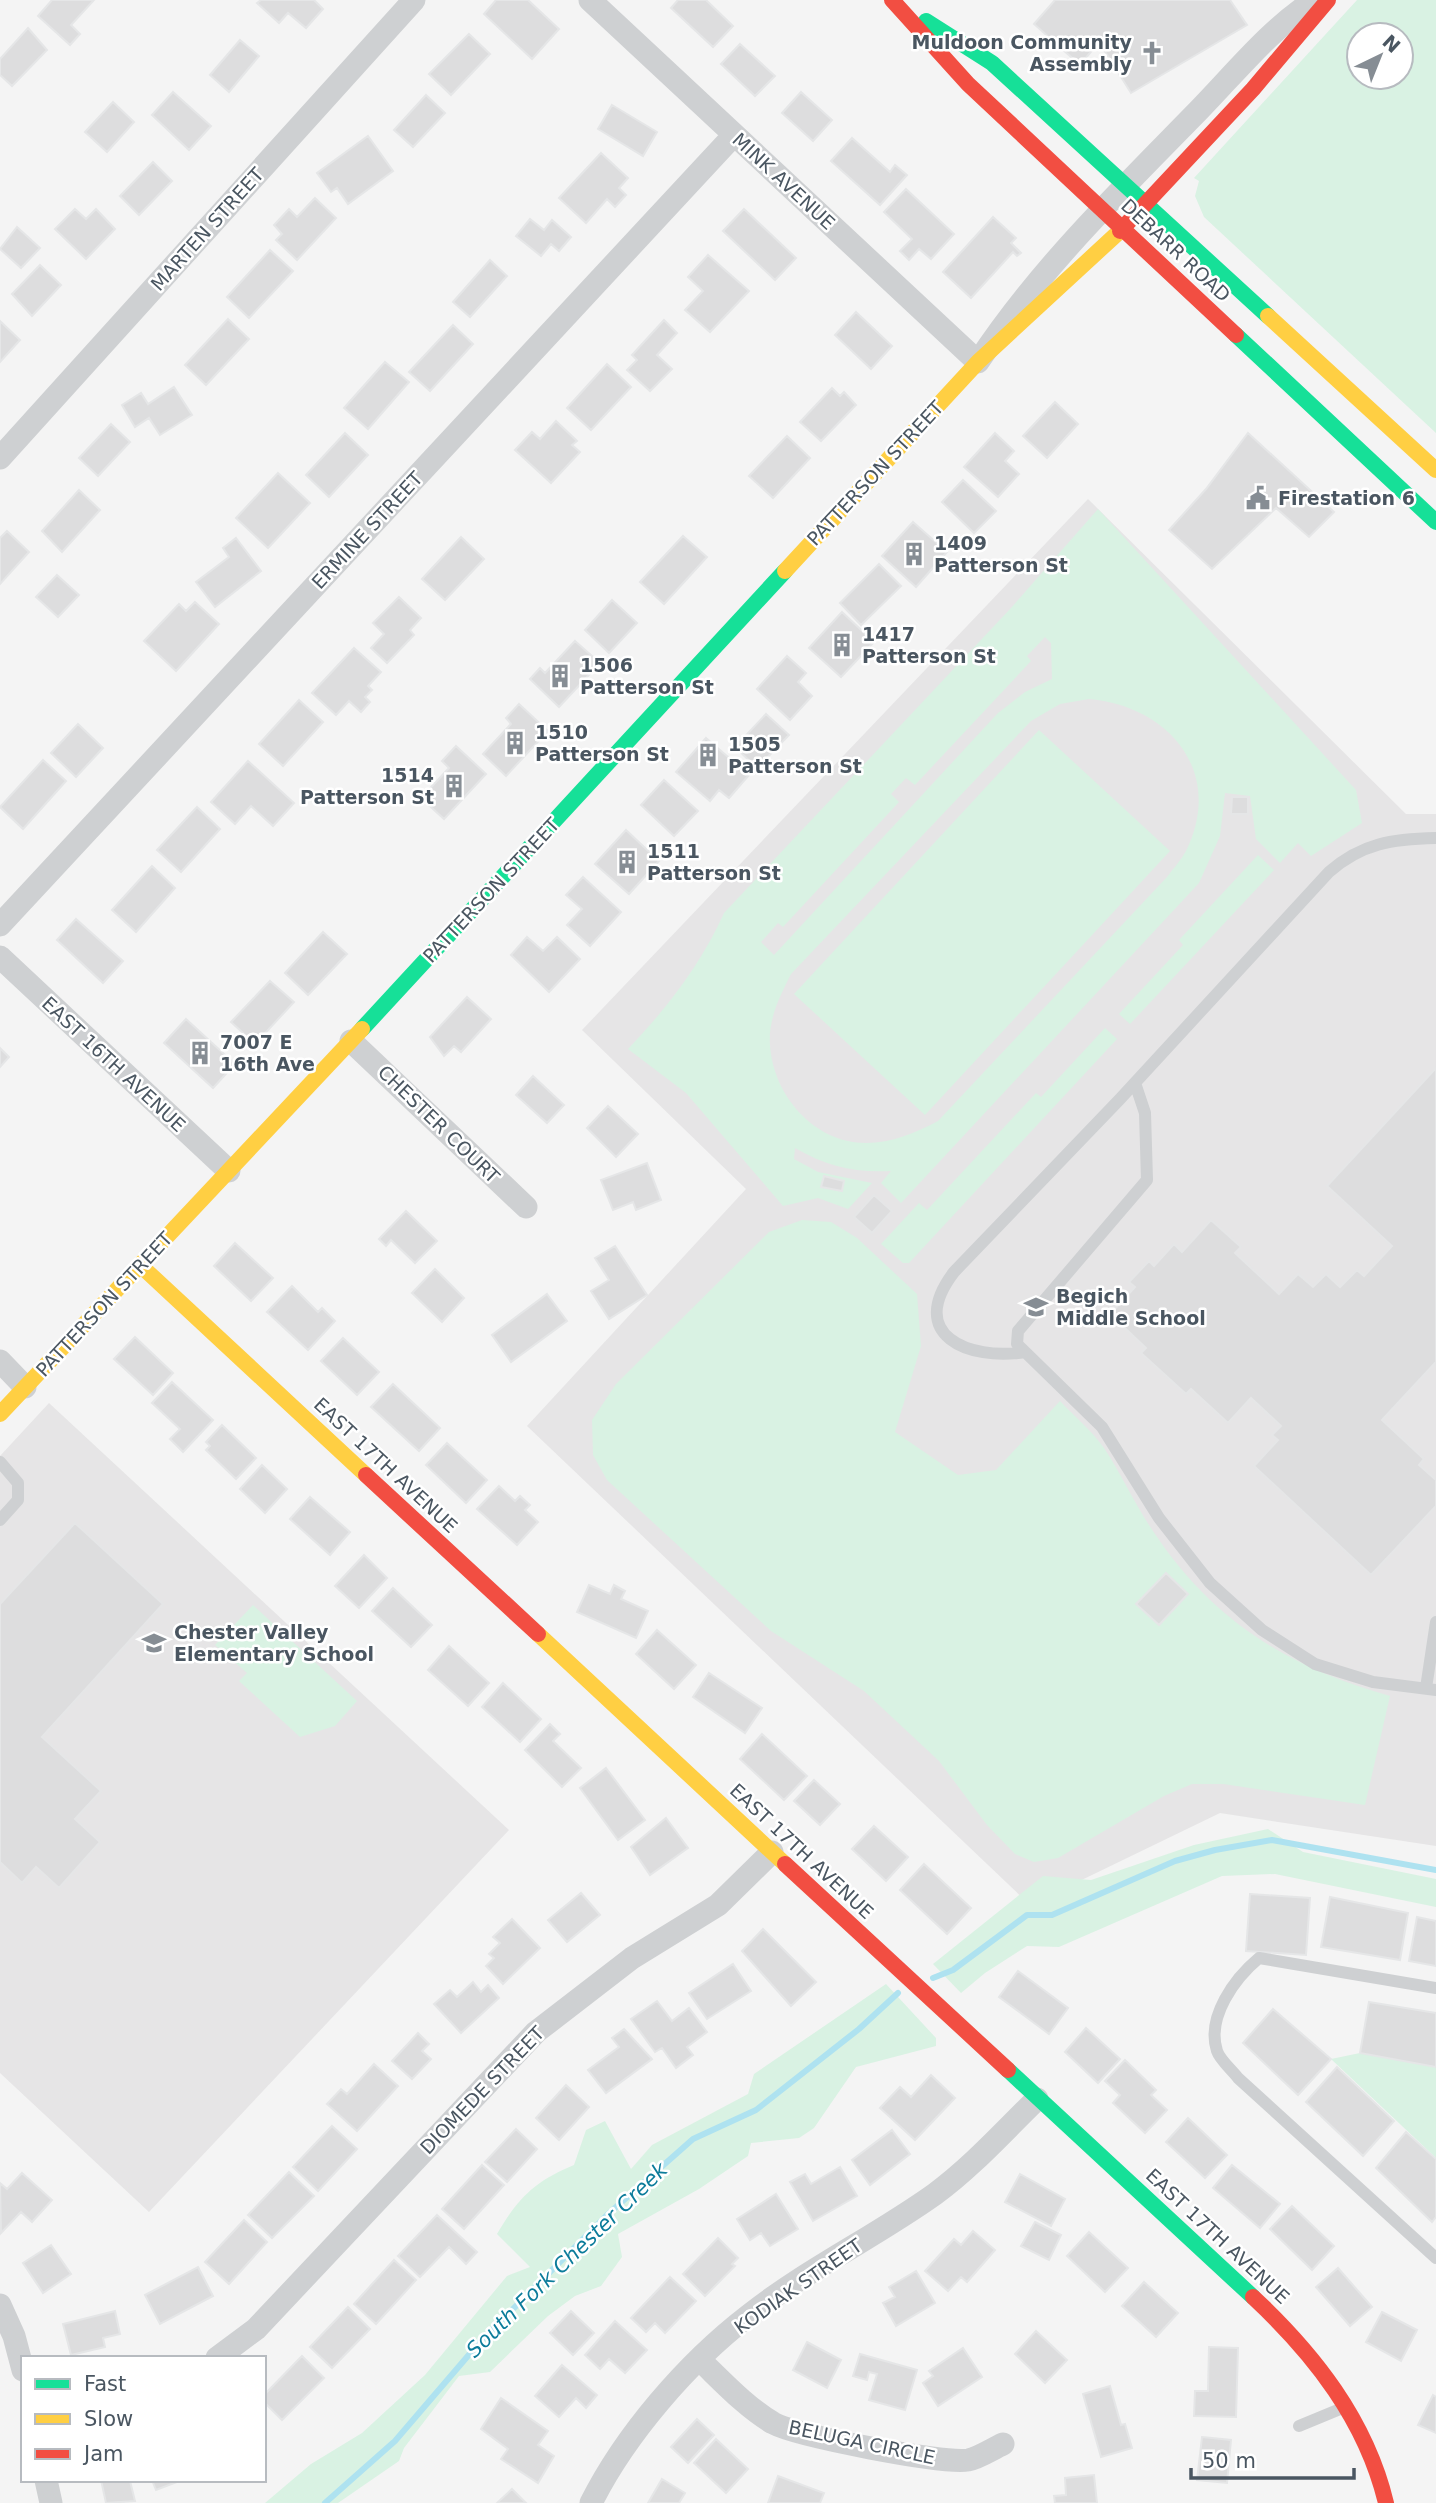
<svg xmlns="http://www.w3.org/2000/svg" width="1436" height="2503" font-family="'DejaVu Sans',sans-serif">
<rect width="100%" height="100%" fill="#f4f4f4"/>
<path fill="#e6e5e6" d="M1088,499L1406,814H1436V1846L1220,1813L1030,1905L527,1426L746,1189L582,1030Z
M49,1403L509,1830L149,2212L0,2073V1456Z"/>
<path fill="#d9f2e3" fill-rule="evenodd" d="M1357,0H1436V433L1204,217L1195,196L1199,181L1194,178ZM1359,35H1401V77H1359Z
M1098,509L1356,790L1362,823L1311,856L1298,843L1280,863L1256,839L1250,796L1225,793L1220,836L1199,883L901,1203L881,1183L891,1171C855,1173 826,1166 795,1148L794,1159L818,1172L872,1183L848,1209L818,1198L783,1206L686,1093L628,1049C667,1008 700,966 724,913L1011,608ZM1045,637L1051,643L1052,679L1025,692L998,713L774,955L761,942L778,923L783,927L899,802L891,794L906,778L915,785L1031,661L1027,656ZM1089,699C1169,706 1225,772 1186,851C1181,860 1173,869 1167,877L938,1121C915,1133 892,1143 866,1143C814,1143 773,1095 770,1045C768,1019 780,996 791,974L1031,721L1060,704Z
M1039,730L1170,851L925,1115L794,994Z
M1258,855L1274,870L1130,1024L1119,1014L1183,945L1179,940Z
M1105,1028L1117,1039L909,1263H903L881,1244L919,1203L927,1210L1036,1093L1041,1097Z
M802,1220L831,1222L857,1238L917,1294L921,1346L895,1432L958,1475L996,1470L1060,1401C1074,1416 1092,1431 1104,1448C1122,1475 1136,1507 1155,1534C1215,1623 1289,1667 1390,1696L1365,1805L1223,1784H1192L1164,1796L1058,1858L1034,1862L1015,1854L987,1825L939,1761L864,1691L771,1631L607,1480L593,1455L592,1420L616,1384L769,1232Z
M253,1605L357,1701L335,1726L300,1737L239,1681L247,1673L215,1645Z
M1268,1829L1303,1852L1436,1879V1907L1275,1874L1222,1876L1059,1947L1027,1946L985,1973L961,1993L933,1964L1043,1876L1091,1880L1194,1845Z
M886,1984L936,2038V2046L856,2067L814,2128L799,2138L751,2143L748,2156L699,2189L618,2234L622,2257L601,2286L575,2296L548,2316L490,2372L459,2376L404,2448L399,2461L338,2503H265L311,2464L362,2433L425,2375L507,2276L530,2267L497,2234C518,2198 535,2181 574,2165L586,2130L605,2121L631,2169L652,2145L748,2094L754,2074Z
M1360,2053L1436,2067V2158L1331,2059Z"/>
<g fill="none" stroke-linecap="round" stroke-linejoin="round">
<path stroke="#aee2f0" stroke-width="6" d="M933,1978L953,1970L1027,1915H1052L1175,1861L1215,1850L1272,1840L1436,1870
M325,2503L395,2441L479,2343L607,2215L693,2139L756,2110L859,2029L898,1993"/>
</g>
<path fill="#ddddde" stroke="#e5e6e7" stroke-width="2" d="M52,0H94L71,25L80,34L70,45L38,16Z
M261,0H314L323,9L306,28L288,13L279,23L257,3Z
M496,0H528L559,29L532,59L484,14Z
M678,0H706L733,26L713,47L671,8Z
M1055,0H1230L1247,25L1131,93L1099,42L1080,65L1034,24Z
M28,28L47,50L12,86L0,75V59Z
M469,34L490,54L451,95L429,74Z
M240,40L259,56L229,92L210,75Z
M740,44L775,76L755,96L721,64Z
M173,92L211,126L189,150L152,115Z
M801,92L832,120L813,141L782,113Z
M426,95L445,113L413,147L394,130Z
M113,102L134,122L107,152L85,132Z
M612,105L657,132L643,156L598,129Z
M368,136L393,171L348,204L337,188L331,192L317,173Z
M852,138L890,172L895,165L907,175L880,205L831,161Z
M601,153L628,178L619,188L626,195L615,207L607,199L586,223L559,198Z
M153,162L172,181L139,215L120,196Z
M906,189L954,234L931,259L919,249L909,260L900,251L912,239L884,212Z
M315,198L336,218L297,260L276,240L282,234L274,225L289,209L297,217Z
M75,209L86,219L96,209L115,229L86,259L55,229Z
M744,209L796,258L775,280L723,231Z
M993,217L1016,238L1011,243L1021,253L1017,256L1013,252L971,298L943,272Z
M530,219L544,230L552,220L571,237L559,251L551,244L541,256L516,236Z
M17,227L40,248L21,268L0,249Z
M270,250L293,271L249,318L227,297Z
M708,255L749,291L710,332L685,310L703,291L688,277Z
M490,260L507,276L470,317L453,302Z
M40,265L61,285L32,316L12,294Z
M856,312L892,346L871,369L835,335Z
M228,319L249,339L206,385L185,365Z
M664,320L677,333L657,355L672,369L650,391L627,370L637,360L632,355Z
M0,321L20,340L0,362Z
M453,325L473,344L430,391L409,372Z
M385,362L409,382L368,429L344,408Z
M607,364L631,387L591,430L567,408Z
M174,387L192,415L160,435L149,418L135,427L122,405L141,393L148,404Z
M832,388L840,396L844,392L856,405L821,441L800,422Z
M1055,402L1078,424L1047,458L1023,436Z
M556,421L577,441L572,445L580,452L551,483L515,450L532,432L540,439Z
M111,424L130,442L98,476L79,458Z
M345,433L368,455L329,497L306,475Z
M995,433L1014,451L1005,461L1019,474L998,497L964,467Z
M1248,433L1334,512L1309,537L1276,508L1212,569L1169,530L1206,489Z
M787,436L810,458L773,498L749,476Z
M278,473L310,503L268,548L236,518Z
M963,480L996,511L974,533L942,502Z
M79,490L100,510L62,552L42,531Z
M913,522L947,552L916,587L882,556Z
M7,531L29,552L0,584V538Z
M683,536L707,557L664,604L640,582Z
M461,537L484,559L445,600L422,579Z
M236,538L261,571L215,607L196,582L229,557L223,548Z
M879,564L901,586L861,625L840,603Z
M57,575L79,595L58,617L36,597Z
M399,597L421,618L410,630L414,635L387,663L371,648L384,634L373,623Z
M612,600L637,623L609,653L585,630Z
M195,602L219,624L176,671L144,641L179,604L186,611Z
M842,612L874,642L841,677L809,648Z
M575,641L600,663L559,707L530,679L540,668L545,673Z
M354,648L381,672L368,686L372,690L365,697L370,702L361,712L349,701L336,715L312,693Z
M787,656L806,673L798,682L812,696L790,720L757,689Z
M299,700L323,722L283,766L259,744Z
M519,704L548,731L506,776L483,754L511,724L506,718Z
M766,714L789,735L757,768L735,747Z
M78,724L103,748L76,777L51,753Z
M706,738L749,775L729,798L719,790L710,801L676,772Z
M456,746L486,774L444,819L421,798L449,768L442,761Z
M43,760L66,781L23,829L0,807Z
M248,761L294,803L273,826L251,806L235,824L211,802Z
M664,780L698,811L674,836L641,805Z
M1232,797H1248V814H1231Z
M197,807L220,829L181,872L157,850Z
M626,830L659,861L629,894L595,864Z
M152,866L175,888L136,932L112,910Z
M583,877L621,912L590,946L567,925L582,909L566,895Z
M76,919L123,961L103,983L57,940Z
M323,932L347,954L308,995L285,973Z
M527,937L543,951L557,937L580,959L549,992L511,955Z
M270,981L294,1002L255,1044L231,1022Z
M467,997L491,1019L461,1052L454,1046L444,1056L430,1037Z
M186,1019L235,1064L213,1088L164,1043Z
M0,1048L9,1057L0,1067Z
M1436,1068V1362L1382,1420L1424,1459L1419,1465L1436,1480V1506L1371,1575L1254,1466L1278,1440L1272,1435L1281,1426L1251,1398L1228,1423L1191,1389L1186,1394L1141,1353L1146,1348L1110,1314L1135,1287L1129,1282L1149,1261L1154,1266L1174,1244L1182,1252L1211,1220L1241,1247L1235,1253L1279,1294L1298,1274L1313,1287L1326,1274L1340,1287L1357,1270L1364,1276L1392,1246L1327,1186Z
M533,1076L564,1105L547,1123L516,1095Z
M608,1106L638,1134L616,1157L587,1128Z
M647,1163L661,1200L636,1210L633,1202L613,1210L601,1180Z
M824,1176L844,1181L842,1191L821,1187Z
M874,1195L892,1211L872,1233L854,1217Z
M406,1211L437,1241L415,1263L391,1240L386,1246L379,1239Z
M235,1243L273,1278L251,1301L214,1266Z
M615,1246L647,1295L609,1319L591,1291L609,1280L595,1258Z
M435,1269L464,1298L442,1322L412,1293Z
M292,1286L318,1312L322,1308L335,1321L308,1350L267,1312Z
M547,1294L567,1321L511,1362L492,1335Z
M135,1337L173,1373L153,1395L114,1359Z
M343,1338L379,1372L357,1395L321,1361Z
M172,1382L213,1420L183,1452L170,1439L180,1429L152,1403Z
M393,1384L440,1428L419,1451L371,1407Z
M222,1425L256,1458L236,1479L206,1450L210,1446L206,1442Z
M447,1443L487,1480L466,1503L426,1465Z
M262,1465L287,1489L265,1513L240,1489Z
M499,1486L515,1501L520,1496L530,1505L525,1510L538,1522L517,1545L477,1509Z
M310,1497L350,1532L330,1555L290,1519Z
M75,1523L163,1604L42,1737L101,1791L75,1819L100,1842L59,1888L36,1867L22,1883L0,1862V1604Z
M364,1555L387,1578L359,1608L335,1586Z
M1166,1573L1188,1594L1159,1625L1136,1604Z
M589,1585L610,1594L614,1585L625,1591L621,1599L648,1611L636,1638L577,1612Z
M393,1588L432,1625L411,1647L372,1611Z
M657,1630L696,1665L674,1689L636,1654Z
M449,1646L489,1683L468,1706L428,1670Z
M709,1673L762,1708L745,1733L693,1697Z
M503,1683L541,1719L520,1742L482,1707Z
M550,1724L560,1734L553,1741L581,1768L562,1787L525,1750Z
M762,1734L807,1776L784,1800L740,1759Z
M606,1768L645,1820L618,1840L580,1788Z
M814,1780L840,1804L820,1825L794,1801Z
M666,1818L688,1848L650,1875L631,1847Z
M874,1826L908,1857L886,1881L852,1849Z
M924,1864L971,1908L947,1934L900,1890Z
M581,1893L600,1915L567,1942L548,1920Z
M1250,1894L1310,1898L1306,1955L1246,1951Z
M1330,1897L1408,1913L1400,1960L1321,1947Z
M1417,1917L1436,1921V1966L1409,1961Z
M512,1919L540,1948L503,1984L486,1966L494,1958L489,1954L500,1943L493,1937Z
M763,1929L816,1982L791,2006L742,1951Z
M733,1964L751,1991L707,2019L689,1993Z
M1018,1971L1068,2008L1049,2034L999,1997Z
M473,1982L481,1992L488,1985L499,1998L461,2033L434,2004L450,1990L457,1997Z
M657,2001L672,2021L689,2008L707,2032L687,2047L693,2055L676,2068L662,2048L655,2052L631,2019Z
M1369,2002L1436,2013V2067L1360,2053Z
M1273,2009L1331,2059L1298,2095L1243,2043Z
M1086,2028L1120,2059L1098,2083L1065,2052Z
M624,2029L652,2059L606,2093L588,2070L619,2047L612,2038Z
M418,2033L429,2044L422,2051L431,2059L412,2079L392,2061Z
M1125,2060L1156,2090L1151,2095L1167,2110L1145,2133L1113,2103L1120,2095L1105,2081Z
M374,2064L398,2086L357,2131L327,2104L341,2089L347,2094Z
M1337,2067L1394,2121L1363,2156L1306,2102Z
M931,2075L955,2098L915,2140L880,2108L900,2087L911,2097Z
M566,2085L589,2107L559,2140L536,2118Z
M1188,2118L1227,2155L1205,2178L1166,2142Z
M332,2126L357,2149L318,2191L293,2167Z
M516,2129L537,2149L507,2182L485,2162Z
M892,2130L910,2154L870,2185L852,2160Z
M1406,2132L1436,2159V2217L1432,2222L1376,2168Z
M482,2165L504,2185L464,2229L442,2209Z
M1232,2165L1280,2204L1260,2228L1213,2188Z
M840,2167L857,2196L813,2221L790,2182L805,2174L811,2184Z
M289,2172L314,2196L272,2238L248,2215Z
M22,2173L52,2200L32,2222L21,2212L1,2233L0,2183L7,2189Z
M1020,2174L1065,2199L1051,2226L1005,2202Z
M776,2194L798,2229L770,2246L761,2233L750,2240L737,2219Z
M1292,2206L1334,2246L1312,2270L1270,2229Z
M437,2215L477,2252L466,2264L449,2247L420,2277L398,2256Z
M244,2220L267,2242L229,2284L205,2262Z
M1035,2222L1061,2235L1049,2260L1021,2246Z
M973,2231L995,2250L967,2282L961,2277L948,2291L925,2271L954,2239L961,2245Z
M1089,2232L1128,2268L1105,2292L1067,2256Z
M718,2238L738,2258L732,2264L735,2266L705,2296L683,2274Z
M51,2245L71,2274L43,2293L23,2263Z
M394,2260L416,2280L376,2324L354,2304Z
M198,2267L213,2296L160,2324L145,2295Z
M1338,2268L1372,2307L1350,2326L1316,2287Z
M916,2271L935,2303L896,2326L883,2303L895,2297L889,2287Z
M670,2277L696,2301L665,2333L655,2323L646,2332L631,2318Z
M1144,2282L1178,2313L1156,2337L1122,2306Z
M348,2307L370,2329L332,2368L310,2347Z
M115,2311L120,2334L103,2338L105,2347L71,2355L63,2324Z
M571,2311L594,2333L573,2355L550,2333Z
M1382,2312L1417,2330L1401,2361L1366,2342Z
M615,2321L647,2350L625,2373L609,2359L600,2369L585,2355Z
M1036,2331L1067,2360L1045,2383L1015,2354Z
M807,2342L841,2360L827,2388L793,2370Z
M1209,2347L1238,2348L1236,2417L1194,2416L1195,2391H1208Z
M963,2348L982,2377L938,2406L923,2383L933,2376L929,2371Z
M860,2354L917,2370L905,2410L869,2400L877,2374L869,2372L867,2380L853,2376Z
M302,2356L324,2378L282,2420L264,2402V2395Z
M562,2365L597,2395L586,2408L576,2398L559,2417L535,2396Z
M1110,2386L1121,2425L1125,2424L1132,2448L1101,2457L1083,2394Z
M1433,2395L1436,2397V2433L1418,2425Z
M501,2398L548,2431L538,2445L554,2456L538,2483L501,2459L508,2449L481,2429Z
M697,2419L714,2435L688,2463L671,2447Z
M1202,2437L1231,2440L1227,2483L1197,2480Z
M716,2439L748,2469L726,2493L694,2463Z
M1094,2475L1097,2503H1055L1054,2496L1066,2495L1065,2478Z
M778,2476L824,2493L820,2503H768Z
M662,2479L685,2493L679,2503H648Z
M101,2480H133L130,2481L135,2501L106,2503Z
M152,2480H176L177,2482L156,2490Z
M512,2489L526,2503H497Z"/>
<g fill="none" stroke-linecap="round" stroke-linejoin="round">
<path stroke="#ced0d2" stroke-width="12" d="M1135,1083L1145,1113L1147,1180L1018,1331L1017,1344L1102,1427L1159,1518L1210,1583L1262,1630L1315,1664L1373,1682L1436,1690
M1025,1352C968,1361 906,1335 954,1272L1120,1099L1329,872C1362,843 1393,839 1436,838
M0,1462L18,1483V1500L0,1520
M1426,1688L1436,1622
M1436,1988L1259,1958C1235,1978 1206,2017 1217,2051C1220,2060 1232,2070 1238,2078L1436,2258
M1299,2426L1345,2407"/>
<path stroke="#ced0d2" stroke-width="23" d="M590,0L978,362C1040,268 1121,190 1199,110C1236,72 1271,28 1315,0
M0,458L414,0
M0,925L734,135
M0,957L229,1171
M351,1041L526,1207
M0,1361L25,1387
M0,2305L14,2336L23,2370
M217,2358L256,2329L536,2032L632,1958L718,1905L772,1852
M700,2360C723,2382 746,2407 773,2423C797,2436 942,2464 968,2460C979,2458 992,2449 1003,2444
M46,2480L51,2503
M591,2503C625,2435 687,2363 748,2316C806,2270 875,2237 935,2194C973,2166 1004,2131 1037,2099"/>
<path stroke="#16e098" stroke-width="16" d="M926,21L992,63L1268,316
M1236,335L1436,522
M362,1029L785,571
M1008,2070L1253,2297"/>
<path stroke="#ffcf43" stroke-width="16" d="M1268,316L1436,470
M785,571L978,362L1120,231
M140,1265L366,1475
M0,1414L362,1029
M538,1634L785,1864"/>
<path stroke="#f24e42" stroke-width="16" d="M892,0L968,84L1236,335
M1120,231L1253,89L1328,0
M366,1475L538,1634
M785,1864L1008,2070
M1253,2297C1314,2354 1366,2420 1386,2503"/>
</g>
<defs>
<g id="church-bare" transform="scale(1.89)"><path d="M-1.2-6h2.4v3.5h3.3v2.4h-3.3V6h-2.4V-.1h-3.3v-2.4h3.3Z" fill="#868d94" stroke="#fff" stroke-width="2.5" paint-order="stroke"/></g>
<g id="civic-bare" transform="scale(1.89)"><path d="M-.6-6.5H3V-4.5H.6V-3L4-1V1h2V6H-6V1h2V-1L-.6-3ZM-1.2 2.5V6h2.4V2.5Z" fill="#868d94" stroke="#fff" stroke-width="2.5" paint-order="stroke"/></g>
<g id="building-bare" transform="scale(1.89)"><path d="M-4-6H4V6H1V3H-1V6H-4ZM-2.5-4.3h1.7v1.8h-1.7ZM.8-4.3h1.7v1.8H.8ZM-2.5-1h1.7V.8h-1.7ZM.8-1h1.7V.8H.8Z" fill="#868d94" stroke="#fff" stroke-width="2.5" paint-order="stroke"/></g>
<g id="school-bare" transform="scale(1.89)"><path d="M0-5L7-2L0 1L-7-2ZM-4 1L0 2.5L4 1V4Q0 6-4 4Z" fill="#868d94" stroke="#fff" stroke-width="2.5" paint-order="stroke"/></g>
</defs>
<g fill-rule="evenodd">
<use href="#church-bare" x="1152" y="53"/>
<use href="#civic-bare" x="1258" y="498"/>
<use href="#building-bare" x="914" y="554"/>
<use href="#building-bare" x="842" y="645"/>
<use href="#building-bare" x="560" y="676"/>
<use href="#building-bare" x="515" y="743"/>
<use href="#building-bare" x="708" y="755"/>
<use href="#building-bare" x="454" y="786"/>
<use href="#building-bare" x="627" y="862"/>
<use href="#building-bare" x="200" y="1053"/>
<use href="#school-bare" x="1036" y="1307"/>
<use href="#school-bare" x="154" y="1643"/>
</g>
<g text-anchor="middle" stroke-width="5" stroke-linejoin="round" paint-order="stroke">
<g font-size="19" font-weight="bold" fill="#4a5661" stroke="#fff" text-anchor="start">
<text x="1132" y="49" text-anchor="end">Muldoon Community<tspan x="1132" dy="22">Assembly</tspan></text>
<text x="1278" y="505">Firestation 6</text>
<text x="934" y="550">1409<tspan x="934" dy="22">Patterson St</tspan></text>
<text x="862" y="641">1417<tspan x="862" dy="22">Patterson St</tspan></text>
<text x="580" y="672">1506<tspan x="580" dy="22">Patterson St</tspan></text>
<text x="535" y="739">1510<tspan x="535" dy="22">Patterson St</tspan></text>
<text x="728" y="751">1505<tspan x="728" dy="22">Patterson St</tspan></text>
<text x="434" y="782" text-anchor="end">1514<tspan x="434" dy="22">Patterson St</tspan></text>
<text x="647" y="858">1511<tspan x="647" dy="22">Patterson St</tspan></text>
<text x="220" y="1049">7007 E<tspan x="220" dy="22">16th Ave</tspan></text>
<text x="1056" y="1303">Begich<tspan x="1056" dy="22">Middle School</tspan></text>
<text x="174" y="1639">Chester Valley<tspan x="174" dy="22">Elementary School</tspan></text>
</g>
<g font-size="19" fill="#4a5661" stroke="#fff">
<text transform="translate(784 181) rotate(43)" y="7">MINK AVENUE</text>
<text transform="translate(207 229) rotate(-48)" y="7">MARTEN STREET</text>
<text transform="translate(1176 250) rotate(43)" y="7">DEBARR ROAD</text>
<text transform="translate(875 473) rotate(-47)" y="7">PATTERSON STREET</text>
<text transform="translate(367 530) rotate(-47)" y="7">ERMINE STREET</text>
<text transform="translate(491 890) rotate(-47)" y="7">PATTERSON STREET</text>
<text transform="translate(114 1064) rotate(43)" y="7">EAST 16TH AVENUE</text>
<text transform="translate(439 1124) rotate(44)" y="7">CHESTER COURT</text>
<text transform="translate(104 1304) rotate(-47)" y="7">PATTERSON STREET</text>
<text transform="translate(386 1465) rotate(43)" y="7">EAST 17TH AVENUE</text>
<text transform="translate(802 1851) rotate(43)" y="7">EAST 17TH AVENUE</text>
<text transform="translate(482 2090) rotate(-46)" y="7">DIOMEDE STREET</text>
<text transform="translate(1218 2236) rotate(43)" y="7">EAST 17TH AVENUE</text>
<text transform="translate(798 2286) rotate(-35)" y="7">KODIAK STREET</text>
<text transform="translate(862 2442) rotate(12)" y="7">BELUGA CIRCLE</text>
</g>
<g font-size="21" font-style="italic" fill="#0c7c9b" stroke="#fff">
<text transform="translate(567 2260) rotate(-44)" y="7">South Fork Chester Creek</text>
</g>
</g>
<rect x="21" y="2356" width="245" height="126" fill="#ffffff" stroke="#b7bbc0" stroke-width="2"/>
<rect x="35" y="2379" width="35" height="10" fill="#16e098" stroke="#b7bbc0" stroke-width="2"/>
<text x="84" y="2391" font-size="21" fill="#4a5661">Fast</text>
<rect x="35" y="2414" width="35" height="10" fill="#ffcf43" stroke="#b7bbc0" stroke-width="2"/>
<text x="84" y="2426" font-size="21" fill="#4a5661">Slow</text>
<rect x="35" y="2449" width="35" height="10" fill="#f24e42" stroke="#b7bbc0" stroke-width="2"/>
<text x="84" y="2461" font-size="21" fill="#4a5661">Jam</text>
<g transform="translate(1380 56) rotate(43)"><circle r="33" fill="#ffffff" stroke="#b7bbc0" stroke-width="2"/>
<path d="M0-5L12 26L0 18L-12 26Z" fill="#868d94"/>
<text y="-10" font-size="19" font-weight="bold" text-anchor="middle" fill="#4a5661">N</text>
</g>
<path d="M1191 2468v10h163v-10" fill="none" stroke="#4a5661" stroke-width="3.5"/>
<text x="1202" y="2468" font-size="21" fill="#4a5661" stroke="#ffffff" stroke-width="5" paint-order="stroke">50 m</text>
</svg>
